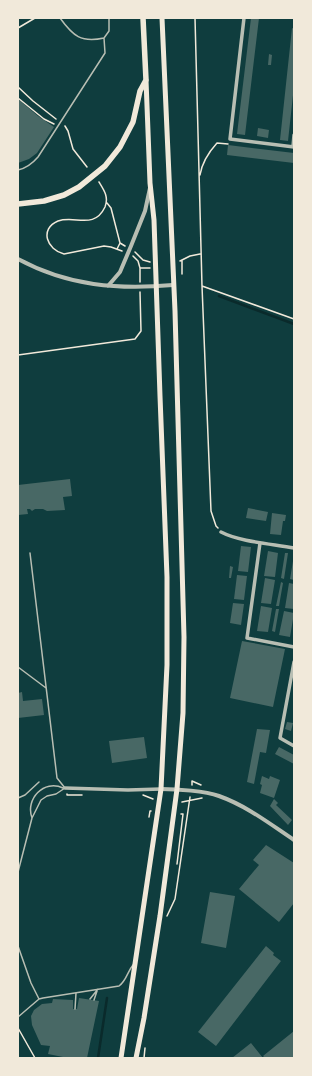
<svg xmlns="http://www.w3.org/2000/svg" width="312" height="1076" font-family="'Open Sans',sans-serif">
<rect width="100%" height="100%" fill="#0f3d3e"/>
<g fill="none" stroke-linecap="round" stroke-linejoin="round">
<path stroke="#0a2a2b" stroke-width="2.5" d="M219,296L294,324
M98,1058L107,998"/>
</g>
<path fill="#486865" d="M251,18H259L245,135L237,134Z
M292,28L294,29V86L288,141L280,140Z
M269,54L272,55L271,65H268Z
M18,99L38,116L54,127L37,153L29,159L18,163Z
M258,128L269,130L268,138L257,136Z
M228,145L294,153V163L227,155Z
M70,479L72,496L63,497L65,510L47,511L43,509H35L32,511L30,509H27L28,514L18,515V485Z
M248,508L268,512L266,521L246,518Z
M272,513L286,515L285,521H283L281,535L270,534Z
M241,546L251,547L248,572L238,571Z
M268,551L278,553L275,577L264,576Z
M285,553H288L284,579L281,578Z
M293,561H294V580L290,579Z
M230,566L233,567L231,578H229Z
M237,575L247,576L244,600L234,599Z
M265,578L275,580L271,604L261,603Z
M281,582L283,583L279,606H276Z
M289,583L294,584V609L285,608Z
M233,603L244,604L241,625L230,623Z
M261,606L272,608L268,632L257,631Z
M276,609H279L275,632L272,631Z
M284,611L294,613L290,637L279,635Z
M242,641L285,649L273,707L230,698Z
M22,692L23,701L42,699L44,715L18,718V693Z
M287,722L293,723L291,731L285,729Z
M257,729L270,730L266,753L260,752L254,784L247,782Z
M144,737L147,758L112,763L109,741Z
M279,747L294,755V764L275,754Z
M262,776L269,779L270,776L280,780L274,798L260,793L262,785L260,784Z
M274,799L278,803L276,805L292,820L288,825L270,806Z
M266,845L294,863V903L279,922L239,889L259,865L253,860Z
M210,892L235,896L226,948L201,943Z
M266,946L274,953L273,955L281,961L216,1046L198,1032Z
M79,998L99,1001L87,1058H63V1057L48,1054L50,1046L41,1045L32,1025L31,1016L34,1010L42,1004L52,1003L53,999L73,1000V1009H77Z
M294,1031V1058H265L263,1056Z
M251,1043L263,1058H232Z"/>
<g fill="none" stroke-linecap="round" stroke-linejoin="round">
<path stroke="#f1e9da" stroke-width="1.5" d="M195,18L202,286L211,511L216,526L218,528
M18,28L35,18
M18,87L33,101L56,119
M18,98L44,119L54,124
M65,126L68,131L73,149L87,167
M200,175C202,162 208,153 217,143L228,144
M99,182C104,190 109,197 105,207C94,230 75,215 58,221C39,229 47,250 64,254L104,246L111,247L122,251
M107,203L111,208L120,243L117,249
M120,243L125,246
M135,252L143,260L150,262
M133,256L138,261L140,268H150
M180,261L190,256L200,254
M182,261V274
M140,282V268
M202,286L294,319
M18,355L135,339L141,331L140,292
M192,785V781L201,785
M67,794V795H82
M143,795L153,799
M182,802L202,798
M149,817L150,811H151
M177,864L183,814H181
M167,916L175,899L190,797
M18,1028L35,1058
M144,1058L145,1048"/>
<path stroke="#b8beb3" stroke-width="1.5" d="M60,18C73,36 81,43 104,38L109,31V18
M18,170C27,168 32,164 38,157L105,53L104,38
M30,553L57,778L65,788
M18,667L46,688
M18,798L25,795L39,782
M32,818C25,799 44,779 63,788
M18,872L32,818L41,800L47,796L56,794L65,788
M18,946L31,983L39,999
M90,999L98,989
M94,1000L97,991
M75,1009L76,993
M18,1017L39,999L43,998L119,986C127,980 127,972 133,965"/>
<path stroke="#b8beb3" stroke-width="3.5" d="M244,18L230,139L294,147
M293,147L294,135
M221,532C240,542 273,544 294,548
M260,543L247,638L294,647
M294,662L280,738L294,746
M65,788L128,790L161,789"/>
<path stroke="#b8beb3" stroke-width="4" d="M18,259C68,286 118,290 173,285
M108,286L120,272L131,246L145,211L150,188
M161,789C177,789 205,791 219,796C247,806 270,824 294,840"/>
<path stroke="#f1e9da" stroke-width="5" d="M121,1058L161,789L167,665V577L160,396L154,220L150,183L146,80
M136,1058L144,1018L160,916L177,789L183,713L184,637L175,311L162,18"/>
<path stroke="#f1e9da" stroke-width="5.5" d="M18,204L44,201L64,195L79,187L105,166L120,147L133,122L140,91L146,80L143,18"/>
</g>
<rect width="312" height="1076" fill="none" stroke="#f1e9da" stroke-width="38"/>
</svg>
